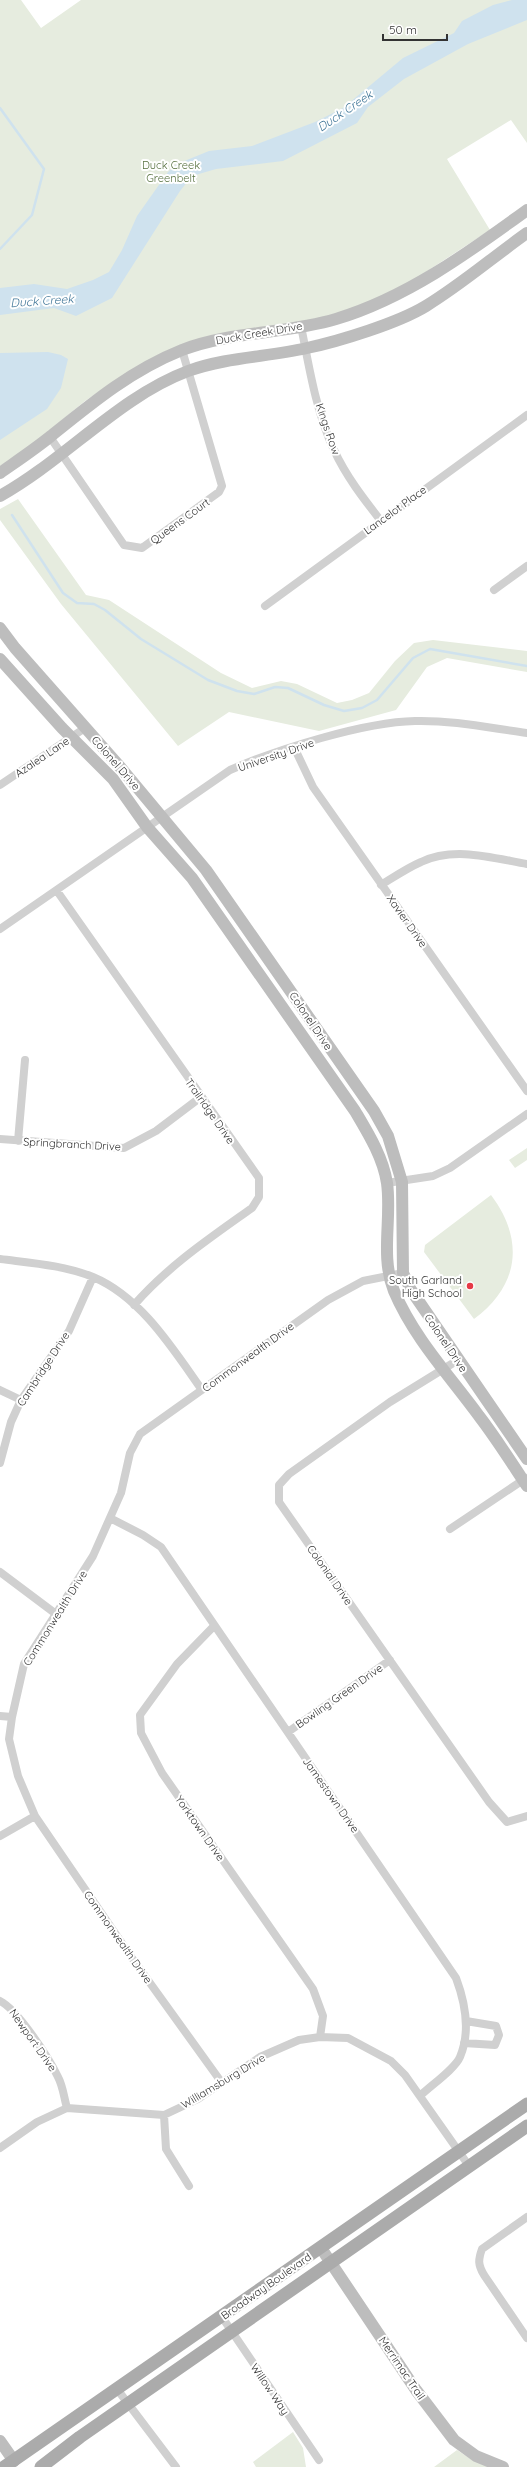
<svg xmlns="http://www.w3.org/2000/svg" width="527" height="2467" font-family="Quicksand,sans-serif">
<rect width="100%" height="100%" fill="#fff"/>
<path fill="#e6ecdf" d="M0,0H21L41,28L81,0H527V143L511,120L447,159L490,230L392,294L336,316L229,334L110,384L85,401L33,444L0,466Z
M18,499L86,595L109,600L221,673L252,688L281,681L297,684L337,703L352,700L369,693L395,661L414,643L433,640L527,651V672L447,658L427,667L396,710L319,731L229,712L178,746L61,604L0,520V509Z
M527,1148V1160L515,1168L509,1160Z
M491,1195C525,1240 519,1286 474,1319L424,1252L425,1245Z
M293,2432L303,2448L306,2467H256L253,2462Z
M457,2450L472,2460L491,2467H434Z"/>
<path fill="#cfe2ee" d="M512,0H527V20L468,44L404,79L368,107L357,123L283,161L216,169L192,176L180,191L112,298L76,316L54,308L0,315V288L34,284L67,289L93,280L109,272L122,250L137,216L168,172L177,164L209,151L252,146L315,122L343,108L403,58L454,33L462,21L493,5Z
M48,352L61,355L68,359L61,388L47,409L0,440V353Z"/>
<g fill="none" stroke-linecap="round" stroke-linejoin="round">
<path stroke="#cfe2ee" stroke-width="2.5" d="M0,108L44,169L32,215L0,249
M12,515L63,593L77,603L94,604L105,610L141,639L208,680L237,691L254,694L275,687L288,688L324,705L344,711L362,708L377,700L413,658L430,649L527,666"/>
<path stroke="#d0d0d0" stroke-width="8" d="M301,326C309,366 316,412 334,450C346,476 363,498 381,521
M50,437L124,545L142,548L219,492L222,486L182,350
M494,590L527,566
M265,606L527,415
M294,747L313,787L527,1091
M0,785L85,728
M381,885C394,877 407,868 421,862C454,846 493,858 527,864
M57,891L259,1178V1197L252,1208C210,1238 168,1266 134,1305
M0,929L230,770C278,749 364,722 415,721C452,720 490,728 527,733
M0,1139L124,1148L156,1131L201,1097
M18,1141L25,1060
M387,1183L433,1176L450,1168L527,1114
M0,1259C31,1263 63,1265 93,1277C141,1297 173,1349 202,1390
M458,1360L390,1402L289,1474L279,1485V1502L489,1802L507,1822L527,1816
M0,1390L21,1400
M0,1463L11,1422L21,1400L69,1331L93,1277
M110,1518L143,1535L161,1547L456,1978C465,2002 471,2031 460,2057C455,2069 430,2086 420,2096
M450,1529L526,1478
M0,1572L56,1614
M214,1626L177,1664L140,1715L141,1733L162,1773L313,1989L323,2016L320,2037
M0,1716L12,1717
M288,1732L390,1660
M0,1836L35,1816
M0,2001C18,2010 49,2058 58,2077C63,2086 64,2098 67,2108
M464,2043L495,2045L499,2035L496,2026L466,2021
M222,2083L132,1958L35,1816L18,1776L9,1739L12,1717L24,1664L93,1556L121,1493L130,1453L140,1434L328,1300L363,1281L403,1273
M164,2115L166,2149L189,2186
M0,2148L37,2122L67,2108L164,2115L198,2099L260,2057L299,2040L320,2037L348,2038L391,2061L405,2075L469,2166
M527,2217L482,2249C478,2260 478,2265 484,2275L527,2338
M222,2317L319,2460
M117,2389L176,2467"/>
<path stroke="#bdbdbd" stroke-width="12" d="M0,473C17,461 35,449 51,436C93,402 132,370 182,350C232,331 286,334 336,319C406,298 468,253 527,210
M0,496C66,459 119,397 188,371C227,357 268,357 307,348C340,341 398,323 426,306C462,284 493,257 527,233
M0,628L15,648L121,768L206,870L374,1111L388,1136L402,1182L403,1273L411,1290L527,1459
M0,659L62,728L113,779L147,827L192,878L355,1111C368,1133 383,1157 387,1183C392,1219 380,1256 394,1291C414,1338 449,1375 479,1416C496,1438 511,1462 527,1486
M321,2248L416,2390L454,2440L476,2456L503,2467
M0,2441L14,2461"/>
<path stroke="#ababab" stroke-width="13" d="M4,2467L527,2104
M41,2467L80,2437L527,2126"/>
</g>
<circle fill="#e63946" stroke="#fff" stroke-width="1.5" cx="470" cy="1286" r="4"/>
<g text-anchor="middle" stroke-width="4" stroke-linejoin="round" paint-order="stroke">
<g font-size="11" fill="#56703f" stroke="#fff">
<text x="171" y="169">Duck Creek<tspan x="171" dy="13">Greenbelt</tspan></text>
</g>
<g font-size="11" fill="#333" stroke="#fff">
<text transform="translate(259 333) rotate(-10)" y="4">Duck Creek Drive</text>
<text transform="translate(328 429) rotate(71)" y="4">Kings Row</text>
<text transform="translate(395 510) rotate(-36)" y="4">Lancelot Place</text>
<text transform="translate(180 521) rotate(-36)" y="4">Queens Court</text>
<text transform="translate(276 755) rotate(-19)" y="4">University Drive</text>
<text transform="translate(42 757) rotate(-34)" y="4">Azalea Lane</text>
<text transform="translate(116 763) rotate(49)" y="4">Colonel Drive</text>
<text transform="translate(407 921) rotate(55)" y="4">Xavier Drive</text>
<text transform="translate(311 1021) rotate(56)" y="4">Colonel Drive</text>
<text transform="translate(210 1111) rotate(55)" y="4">Trailridge Drive</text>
<text transform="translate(72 1144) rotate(3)" y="4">Springbranch Drive</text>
<text transform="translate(446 1343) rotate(56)" y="4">Colonel Drive</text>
<text transform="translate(248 1357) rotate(-36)" y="4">Commonwealth Drive</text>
<text transform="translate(43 1369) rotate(-57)" y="4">Cambridge Drive</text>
<text transform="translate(330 1575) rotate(55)" y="4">Colonial Drive</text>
<text transform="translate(55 1618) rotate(-58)" y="4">Commonwealth Drive</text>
<text transform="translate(339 1696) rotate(-35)" y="4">Bowling Green Drive</text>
<text transform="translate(331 1795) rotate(55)" y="4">Jamestown Drive</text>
<text transform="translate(200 1828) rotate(55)" y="4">Yorktown Drive</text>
<text transform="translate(118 1937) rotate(55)" y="4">Commonwealth Drive</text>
<text transform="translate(33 2040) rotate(55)" y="4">Newport Drive</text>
<text transform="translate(223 2081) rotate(-31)" y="4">Williamsburg Drive</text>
<text transform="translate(266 2286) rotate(-35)" y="4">Broadway Boulevard</text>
<text transform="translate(402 2368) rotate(56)" y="4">Merrimac Trail</text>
<text transform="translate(270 2389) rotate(56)" y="4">Willow Way</text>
</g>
<g font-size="11" fill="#333" stroke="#fff" text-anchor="end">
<text x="462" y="1284">South Garland<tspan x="462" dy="13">High School</tspan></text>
</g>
<g font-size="12" font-style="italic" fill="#3f7597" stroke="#fff">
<text transform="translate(345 111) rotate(-34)" y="4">Duck Creek</text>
<text transform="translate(42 301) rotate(-4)" y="4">Duck Creek</text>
</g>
</g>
<path d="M383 34v6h64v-6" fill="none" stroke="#333333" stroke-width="2"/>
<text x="389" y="34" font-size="12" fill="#333333" stroke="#ffffff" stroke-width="3" paint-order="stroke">50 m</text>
</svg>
